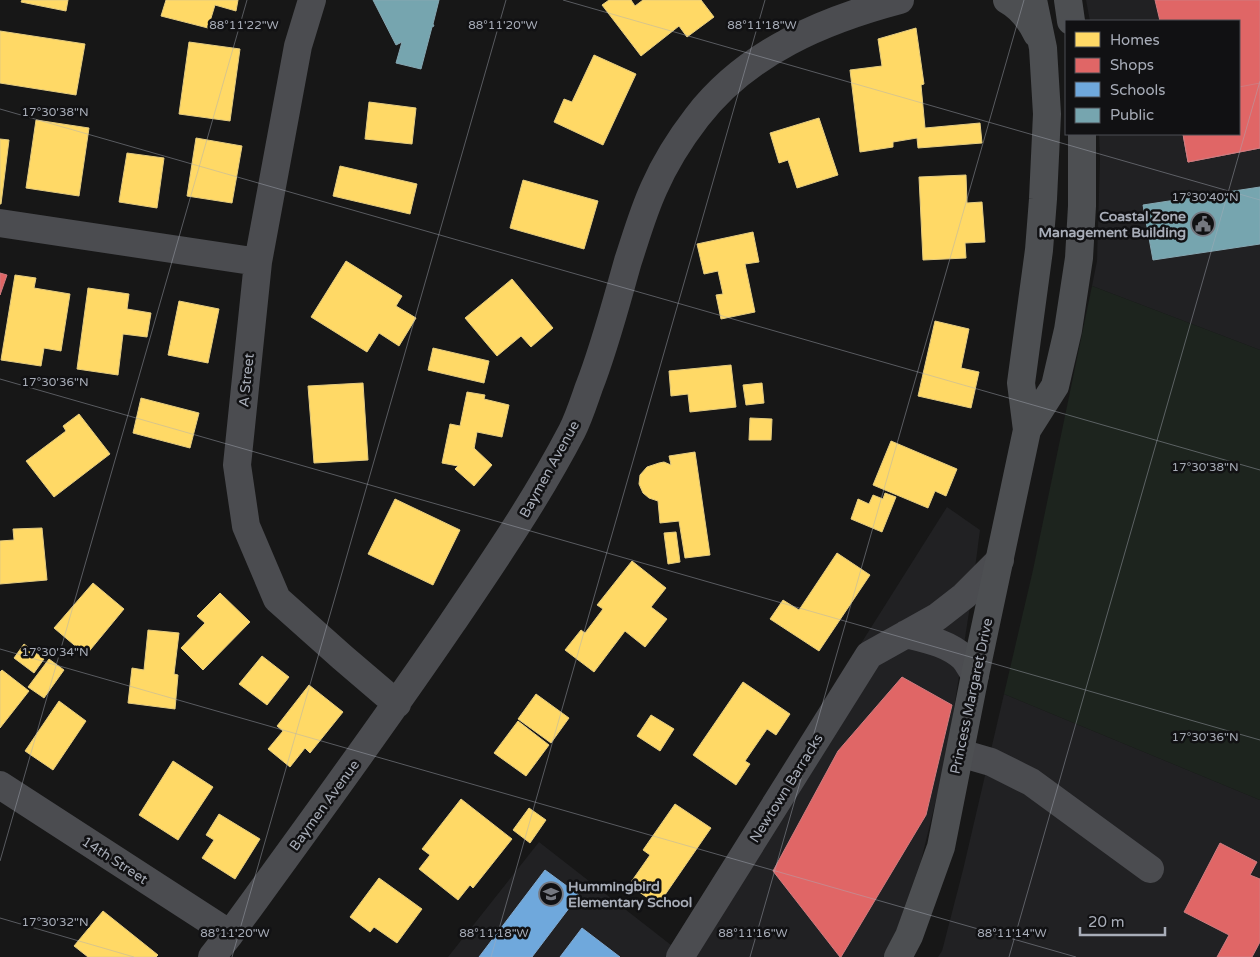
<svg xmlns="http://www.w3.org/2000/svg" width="1260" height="957" font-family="'Varela Round',sans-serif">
<rect width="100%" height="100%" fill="#171717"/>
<path fill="#212123" d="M1086,0H1260V350L1092,286L1097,261L1100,160L1099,134H1239V21H1090Z
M947,507L980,530L970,606L946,759L921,861L897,929L884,957H448L539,842L671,945Z
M1004,694L1260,800V957H938L942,951L963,870Z"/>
<path fill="#1d241e" d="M1092,286L1260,350V800L1004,694L1033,570Z"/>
<path fill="#ffd966" stroke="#e5cc7f" d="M22,0H68L66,11L21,2Z
M166,0H238L236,11L215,5L208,28L161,16Z
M609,0H631L635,6L643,0H701L714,17L687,37L679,26L641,56L602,5Z
M916,28L924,84L921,85L925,128L980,123L982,143L918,148L917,138L893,142V147L860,152L850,70L882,66L878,39Z
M0,31L85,44L76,95L0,83Z
M189,42L240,49L230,121L179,114Z
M594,55L636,74L603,145L554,122L564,99L572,102Z
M369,102L416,108L412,144L365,139Z
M819,118L838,175L797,188L788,160L779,163L770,133Z
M36,120L89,128L79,196L26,188Z
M196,138L242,146L232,203L187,196Z
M0,139L9,140L1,204H0Z
M127,153L164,158L157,208L119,202Z
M340,166L417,184L410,214L333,196Z
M966,175L967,203L982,202L985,242L965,243L966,258L923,260L919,177Z
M523,180L598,201L584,249L510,228Z
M753,232L759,262L745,264L755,312L721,319L716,295L723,294L718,271L704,274L697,244Z
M346,261L402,296L396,306L416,318L399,346L379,333L367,352L311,317Z
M15,275L36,278L34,288L70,294L61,351L44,348L41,366L1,360Z
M512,279L553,328L531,347L521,336L497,356L465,318Z
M88,288L129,294L127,309L151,313L147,337L123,334L118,375L77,369Z
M179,301L219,309L208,363L168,355Z
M935,321L969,329L961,368L979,372L971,408L918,396Z
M433,348L489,361L484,383L428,370Z
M731,365L736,407L690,412L688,394L671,396L669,371Z
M363,383L368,460L314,463L308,386Z
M762,383L764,403L746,405L743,385Z
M467,392L485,395L484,399L509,405L502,437L477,432L474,449V448L492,465L474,486L455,469L458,466L442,463L450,424L460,426Z
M141,398L199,413L190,448L133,433Z
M79,414L110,454L54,497L26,461L66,431L63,426Z
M750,418L772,419L771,440H749Z
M891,441L957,469L946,496L935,491L928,508L873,485Z
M695,452L710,555L685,558L679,521L660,523L658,501L649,498L643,493L639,484L640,475L647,467L659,463L664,462L671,465L669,456Z
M885,493L896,497L882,532L851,519L858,499L869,504L873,495L883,499Z
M395,499L460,530L433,585L368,554Z
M42,528L47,580L0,584V541L14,540L13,529Z
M676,532L680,562L668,564L664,533Z
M837,553L870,575L819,651L770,619L783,600L799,610Z
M632,561L666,588L651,607L667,619L645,647L625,631L594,672L565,650L581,630L585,633L603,609L597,605Z
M93,583L124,609L86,655L54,628Z
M220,593L250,622L203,670L181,648L205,623L197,616Z
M148,630L179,633L174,674L178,675L175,709L128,703L132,668L144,670Z
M24,644L44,659L34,673L14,658Z
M262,656L289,677L267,705L239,684Z
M49,659L64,670L44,698L28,687Z
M2,670L29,691L0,728V672Z
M743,682L790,714L776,735L767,729L745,761L750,764L736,785L693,755Z
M309,685L343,712L310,753L305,748L290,767L268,749L283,731L277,726Z
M536,694L569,718L551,743L518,719Z
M59,701L86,721L53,770L25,751Z
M651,715L674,729L660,751L637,736Z
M518,721L549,745L526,776L494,753Z
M173,761L213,787L178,840L139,815Z
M461,799L512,839L473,888L470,885L458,900L419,869L430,855L422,849Z
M675,804L711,828L658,905L629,885L650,855L643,850Z
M529,808L546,820L530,843L513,830Z
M219,814L260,839L235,879L202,858L214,840L206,835Z
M379,878L422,909L397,943L374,927L370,932L350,917Z
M103,911L158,955L156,957H88L74,946Z"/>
<path fill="#e06666" stroke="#cf7b7f" d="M1155,0H1260V148L1188,162L1183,134H1239V21H1160Z
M1260,83V148L1188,162L1183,134H1239V87Z
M0,273L7,275L0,295Z
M902,677L952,705L926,815L841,957H840L773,871L838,751Z
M1220,843L1257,862L1250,875L1260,879V942L1252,957H1217L1229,935L1184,912Z"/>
<path fill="#6fa8dc" stroke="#80aad1" d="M545,870L579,895L532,957H479Z
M582,928L620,957H560Z"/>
<path fill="#76a5af" stroke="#85a7b2" d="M373,0H439L433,24L434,26L432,27L421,69L396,63L402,42L396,45Z
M1260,187V244L1153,260L1143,205Z"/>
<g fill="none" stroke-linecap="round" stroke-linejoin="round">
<path stroke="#4b4c50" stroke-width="28" d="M312,0L298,46L258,262L237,465L246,526L277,599L342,657L397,704
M0,223L258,262
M906,634C926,639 948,643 964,658C968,663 971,669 975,675
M960,753L991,762L1031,782L1150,869
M0,785L230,934
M212,957L230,934C305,831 380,729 452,623C494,561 537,498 572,431C579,417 584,401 589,387C605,346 616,303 628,261C636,237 643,212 654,188C665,163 680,139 697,117C747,52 824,20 900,0
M680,957L869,655L937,617L964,596L1000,560"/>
<path stroke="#4d4f52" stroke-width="28" d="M1007,0C1020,7 1030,20 1037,34
M1068,0L1071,21
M1027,430L1055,386L1068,330L1079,258L1082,206V134
M898,957L909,936L941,847L975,675L1027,430L1021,383L1039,250L1043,199L1047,114L1043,48L1033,0"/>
</g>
<path fill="none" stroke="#a8adb8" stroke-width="1" stroke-opacity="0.45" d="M563,0L1260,200M0,109L1260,470M0,379L1260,740M0,649L1076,957M0,861L247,0M0,918L134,957M232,957L506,0M491,957L765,0M750,957L1024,0M1009,957L1260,81"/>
<defs>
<g id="civic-ring" transform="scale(1.25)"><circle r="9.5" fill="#111113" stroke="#757880" stroke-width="1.5"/><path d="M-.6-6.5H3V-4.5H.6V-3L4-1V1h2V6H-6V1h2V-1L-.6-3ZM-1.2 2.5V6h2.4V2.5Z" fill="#757880"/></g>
<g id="school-ring" transform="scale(1.25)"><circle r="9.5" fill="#111113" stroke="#757880" stroke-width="1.5"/><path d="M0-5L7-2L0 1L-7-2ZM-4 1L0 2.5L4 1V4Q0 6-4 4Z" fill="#757880"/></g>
</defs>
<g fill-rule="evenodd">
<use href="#civic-ring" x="1203" y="224"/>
<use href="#school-ring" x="551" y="894"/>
</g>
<g text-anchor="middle" stroke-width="5" stroke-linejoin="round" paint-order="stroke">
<g font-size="14" font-weight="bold" fill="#a8adb8" stroke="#111113" text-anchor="end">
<text x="1186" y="221">Coastal Zone<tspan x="1186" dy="16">Management Building</tspan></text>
<text x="568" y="891" text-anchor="start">Hummingbird<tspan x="568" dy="16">Elementary School</tspan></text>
</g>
<g font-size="14" fill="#a8adb8" stroke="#111113">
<text transform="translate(246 380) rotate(-84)" y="5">A Street</text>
<text transform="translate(549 469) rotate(-61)" y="5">Baymen Avenue</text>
<text transform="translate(971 696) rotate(-78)" y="5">Princess Margaret Drive</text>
<text transform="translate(786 788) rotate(-58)" y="5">Newtown Barracks</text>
<text transform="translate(324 805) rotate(-54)" y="5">Baymen Avenue</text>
<text transform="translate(115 860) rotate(33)" y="5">14th Street</text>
</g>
</g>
<g font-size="12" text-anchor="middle" fill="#a8adb8" stroke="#111113" stroke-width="5" stroke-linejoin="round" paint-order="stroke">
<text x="244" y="29">88°11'22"W</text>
<text x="503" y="29">88°11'20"W</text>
<text x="762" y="29">88°11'18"W</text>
<text x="55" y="116">17°30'38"N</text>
<text x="1205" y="201">17°30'40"N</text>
<text x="55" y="386">17°30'36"N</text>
<text x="1205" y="471">17°30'38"N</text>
<text x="55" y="656">17°30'34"N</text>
<text x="1205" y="741">17°30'36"N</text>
<text x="55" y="926">17°30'32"N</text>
<text x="235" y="937">88°11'20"W</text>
<text x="494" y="937">88°11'18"W</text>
<text x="753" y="937">88°11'16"W</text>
<text x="1012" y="937">88°11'14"W</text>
</g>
<rect x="1065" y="20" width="175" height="115" fill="#111113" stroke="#4d4f55"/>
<rect x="1075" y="32" width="25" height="15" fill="#ffd966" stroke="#4d4f55"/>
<text x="1110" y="45" font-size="15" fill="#a8adb8">Homes</text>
<rect x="1075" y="58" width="25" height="15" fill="#e06666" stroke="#4d4f55"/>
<text x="1110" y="70" font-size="15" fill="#a8adb8">Shops</text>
<rect x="1075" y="82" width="25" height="15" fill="#6fa8dc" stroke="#4d4f55"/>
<text x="1110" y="95" font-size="15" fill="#a8adb8">Schools</text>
<rect x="1075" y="108" width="25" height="15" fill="#76a5af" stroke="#4d4f55"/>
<text x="1110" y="120" font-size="15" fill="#a8adb8">Public</text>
<path d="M1080 927v8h85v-8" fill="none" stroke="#a8adb8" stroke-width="2.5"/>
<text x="1088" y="927" font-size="15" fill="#a8adb8" stroke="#111113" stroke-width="4" paint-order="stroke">20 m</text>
</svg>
